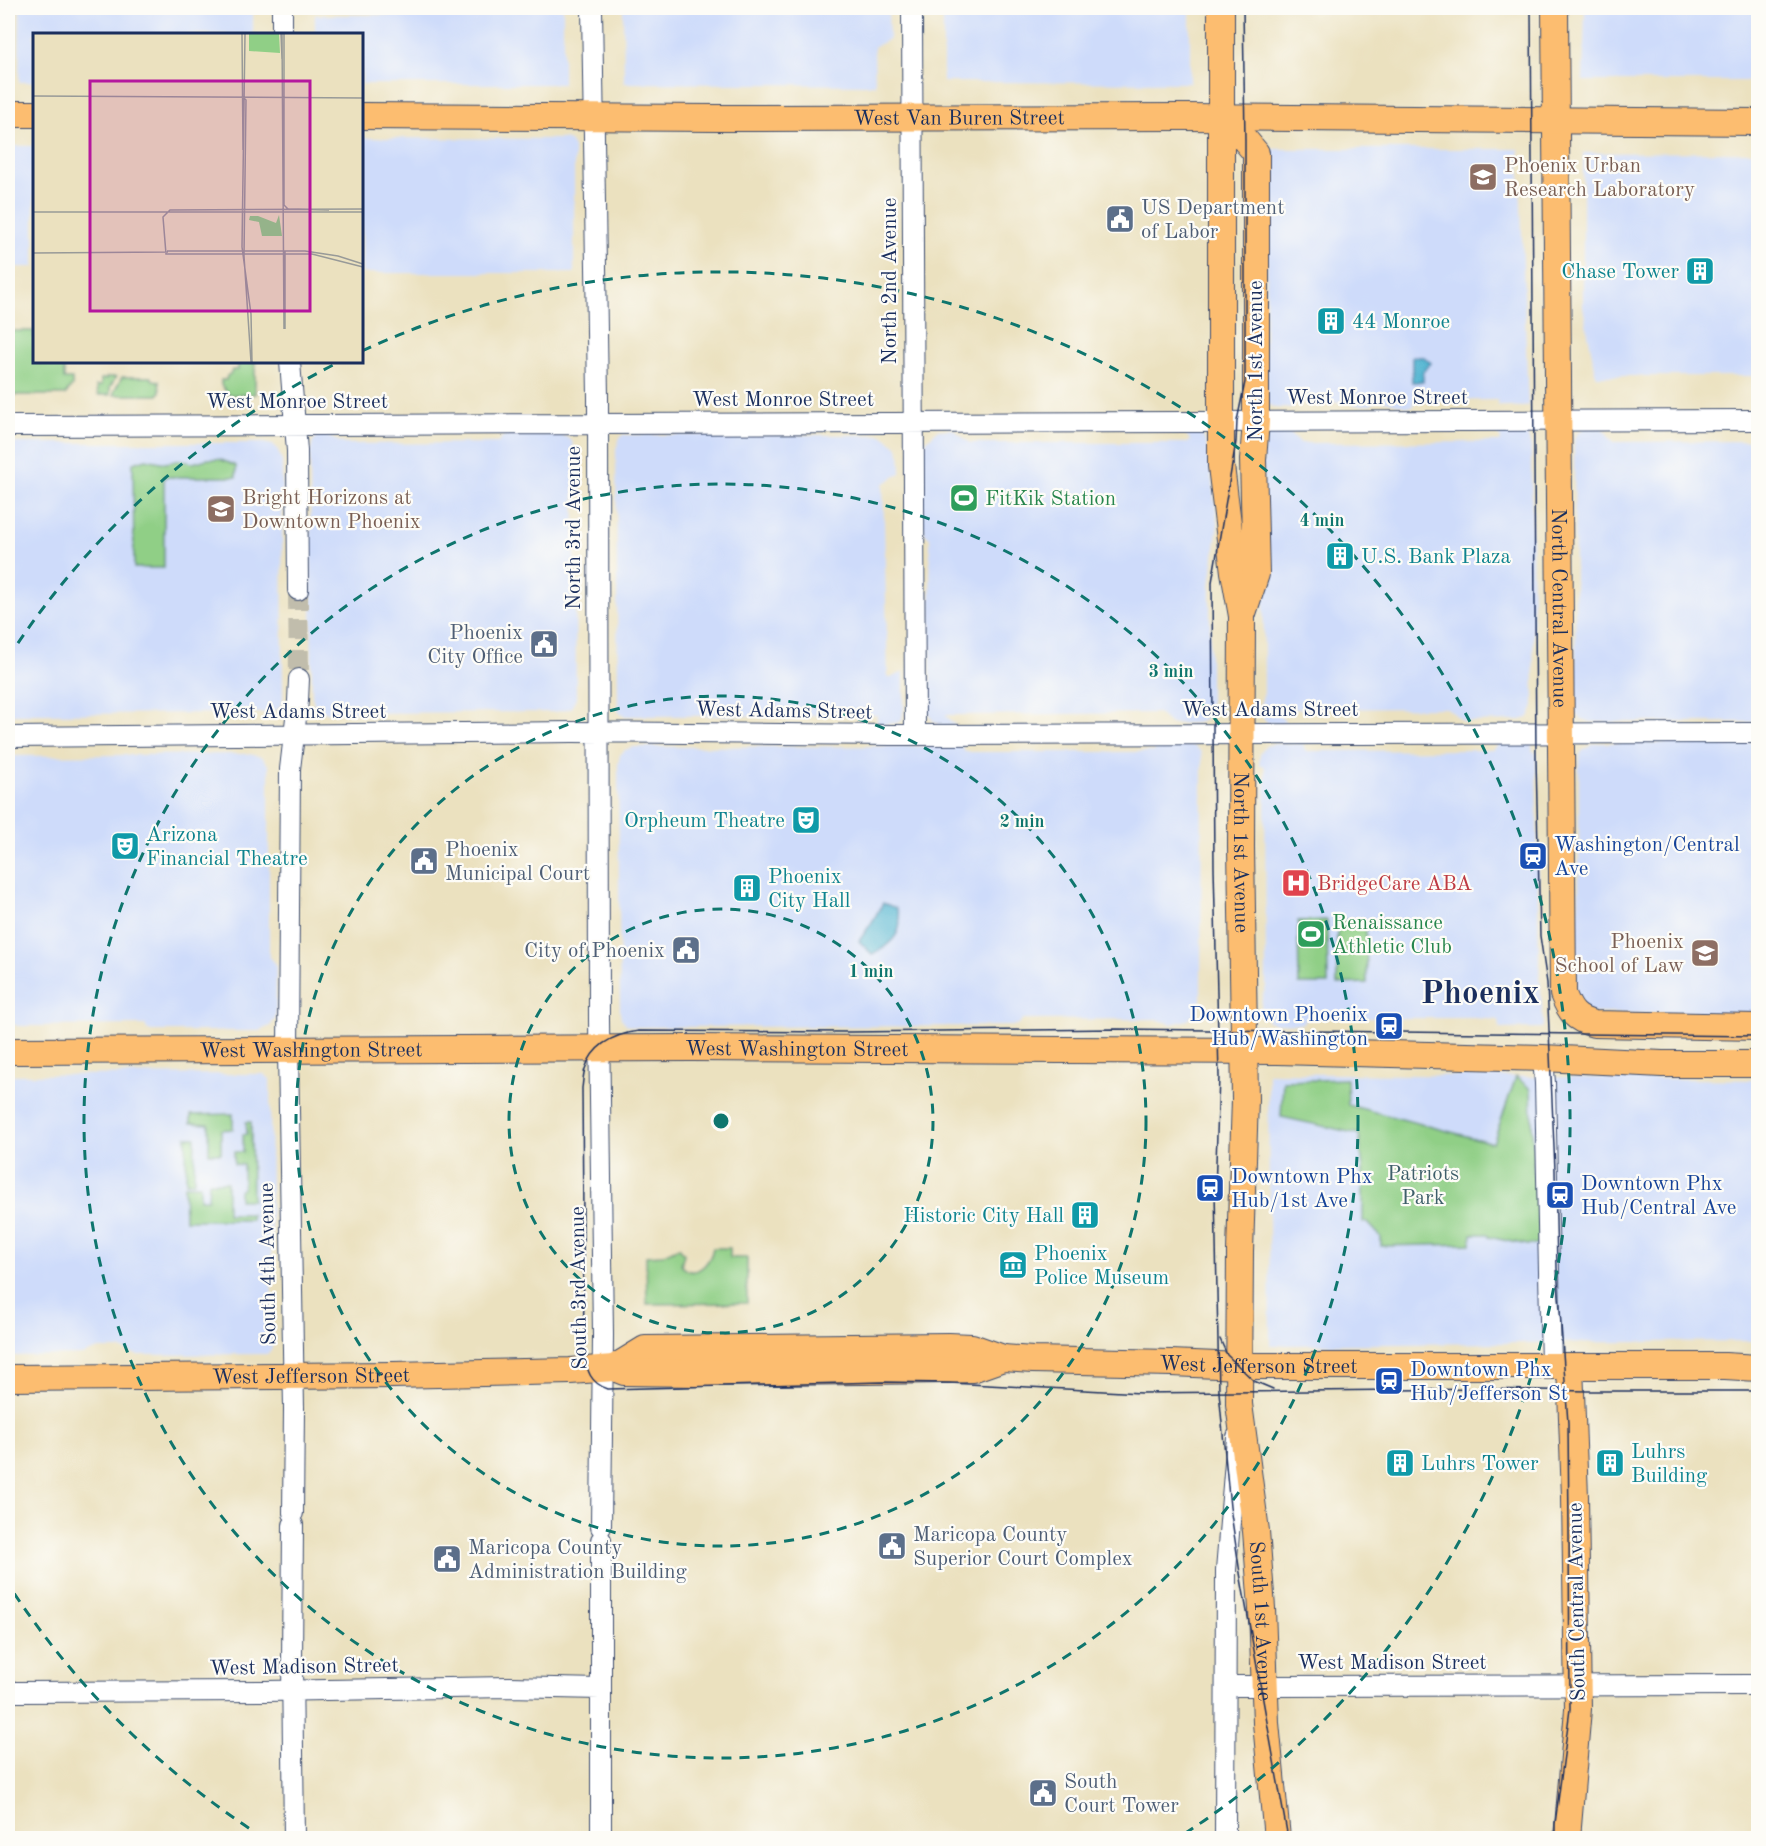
<svg xmlns="http://www.w3.org/2000/svg" width="1766" height="1846" font-family="'Old Standard TT',serif">
<rect width="100%" height="100%" fill="#fdfcf7"/>
<filter id="ink" filterUnits="userSpaceOnUse"><feTurbulence type="fractalNoise" baseFrequency=".0167" numOctaves="2"/><feDisplacementMap in="SourceGraphic" scale="12" xChannelSelector="R" yChannelSelector="G"/><feConvolveMatrix kernelMatrix="1 2 1 2 8 2 1 2 1" color-interpolation-filters="sRGB"/></filter>
<filter id="wash" filterUnits="userSpaceOnUse"><feTurbulence type="fractalNoise" baseFrequency=".008" numOctaves="4" result="noise"/><feDisplacementMap in="SourceGraphic" scale="24" xChannelSelector="R" yChannelSelector="G"/><feGaussianBlur stdDeviation="1.35" result="paint"/><feColorMatrix in="noise" values="0 0 0 0 0 0 0 0 0 0 0 0 0 0 0 0 0 1.4 0 .05"/><feComposite in="paint" operator="in"/></filter>
<g filter="url(#wash)">
<rect width="100%" height="100%" fill="#ebe1bf"/>
<path fill="#cedbfa" d="M20,8H253V34H34V82H19Z
M434,8H563V84H362V34H315V15H434Z
M623,8H888L889,39L874,47L875,85L624,83Z
M943,8H1190V83L943,82Z
M1585,8H1758V81H1583Z
M362,138L564,139L570,141L574,147V273H362Z
M9,146H34V267H9Z
M1271,149H1519L1528,405L1524,407L1501,406L1498,405L1497,400L1414,401L1413,406L1408,407L1385,401H1376L1371,405H1352L1349,402H1295L1290,408H1275L1267,403L1263,392Z
M1758,152V376H1596L1583,307V153Z
M1584,428H1602L1614,442L1758,441V722H1591L1581,719L1576,714L1574,445L1577,434Z
M953,429L970,443H1188L1190,440L1182,431L1195,430L1203,436L1207,446L1218,524L1210,587V708L1204,720L1197,723L1170,724L1158,713L945,715L955,725L954,726L940,725L932,720L926,706V701L931,699L930,538L925,534L922,523L924,447L927,440L938,430Z
M1285,429L1301,443L1500,442L1501,438L1493,430H1523L1527,434L1531,447L1534,705L1531,714L1528,718L1517,721L1464,722L1447,708L1279,709L1277,712L1285,721V723L1279,724L1268,723L1260,715L1259,709L1264,693L1263,443L1266,435L1272,430Z
M324,435L345,444L498,443L503,437L508,435H561L568,438L572,441L574,450L576,698L571,708L555,712L328,713L318,710L315,707L312,696L310,454L313,441L319,436Z
M623,435H882L897,446L900,453L901,473L883,484L888,679L904,672V707L902,720L897,723L877,725V715L630,716H625L618,711L616,449L620,437Z
M12,443H263L273,445L277,448L282,461L283,699L280,707L272,713H267L8,714V444Z
M1503,741L1531,742L1533,752H1536L1539,962L1543,1024L1542,1028L1500,1029L1499,1020L1473,1018H1308L1301,1024L1274,1023L1268,1021L1261,1009L1262,997L1266,987L1265,768L1263,765H1259L1260,755L1263,749L1266,746L1273,744H1303L1305,751L1493,750Z
M1758,742V1021L1750,1017L1748,1014L1588,1013L1575,993L1579,891V758L1582,751L1593,744L1600,743Z
M1158,745L1194,746L1201,752L1202,760L1201,999L1198,1011L1188,1020L1172,1024L1156,1019L1022,1020L1019,1024L1012,1026L635,1027L627,1025L621,1018L620,1013L618,765L620,755L625,750L634,747L962,746L965,752H1154Z
M249,754L262,757L269,766V956L276,964V1013L275,1019L270,1026L259,1031H148L145,1025H142L18,1026L11,1023L8,1019V758L16,756Z
M1268,1073L1758,1080V1341L1270,1345Z
M264,1074L270,1079L272,1347L270,1351L267,1354L137,1355L121,1349H99L81,1355L8,1356V1075Z"/>
<path fill="#90cf86" stroke="#567f72" stroke-width="1.5" d="M10,331H34V362H64V379H72V386L65,395H10Z
M238,362H255V394L229,395L221,385V380H226L227,376L231,373L232,370H238Z
M107,377H116L110,387V395H98L96,386H101V379H107Z
M122,377H151L153,380L159,381L160,392L158,395H114V392Z
M146,459L166,463L179,460L193,463L207,459H219L236,466V477H164V568H134L133,463Z
M1327,920L1328,984H1299L1298,921Z
M1337,920H1366L1367,983L1337,984Z
M1516,1077L1531,1089L1534,1182L1542,1245H1528L1489,1237L1488,1234H1472L1471,1244L1381,1246V1237L1368,1223L1363,1222V1169L1359,1134L1281,1117L1283,1081L1347,1079L1348,1105L1493,1143Z
M233,1114V1129L221,1130V1153H209V1124L191,1123V1115Z
M246,1122H251L252,1200H239V1190L243,1189V1165L234,1164V1152H243V1135L247,1134Z
M186,1137H195L194,1182H186Z
M209,1182H227V1214H251V1220H185L184,1185H200V1199H208Z
M679,1247L684,1254L681,1265C695,1281 710,1263 713,1248H730V1258H747V1303L647,1304L646,1256L662,1255Z"/>
<path fill="#52b5d1" stroke="#367298" stroke-width="1.5" d="M1412,357H1424L1431,363L1423,371V382H1412Z
M883,903L896,908C907,930 892,945 872,954L859,941L872,922Z"/>
</g>
<g filter="url(#ink)">
<g fill="none" stroke-linecap="round" stroke-linejoin="round">
<path stroke="#c1bdac" stroke-width="20" stroke-dasharray="20 10" stroke-linecap="butt" d="M298,590L299,679"/>
<g stroke="#3a4a6d" stroke-width="22">
<path id="minor" d="M592,8L598,397L599,1020L603,1335L601,1527
M912,8L915,734
M282,34V8
M290,362L297,451L298,590
M8,426L1758,420
M8,737L573,732L892,735L1758,733
M1543,1058L1545,1083L1551,1366
M293,1513L294,1409L288,1051L290,769L298,701L299,679
M293,1525L292,1664L294,1838
M1227,1686L1758,1685
M8,1690L15,1692L266,1691L509,1687L600,1689
M601,1838V1540
M1225,1838L1226,1570L1237,1437"/>
</g>
<g stroke="#3a4a6d" stroke-width="28">
<g id="major">
<path id="s1" d="M1221,8V466L1234,572L1242,616L1241,847L1245,1099L1240,1251L1239,1404L1256,1531L1262,1608L1266,1723L1277,1838"/>
<path id="s2" d="M1555,8L1563,994C1570,1012 1575,1019 1594,1024L1758,1027"/>
<path d="M8,114H34"/>
<path id="s3" d="M362,116L716,118L1185,117L1758,122"/>
<path d="M1221,118L1245,140L1256,153V421L1253,460L1256,574L1243,613"/>
<path id="s4" d="M8,1051L692,1048L1277,1051L1543,1058L1662,1064H1758"/>
<path id="s5" d="M614,1368L645,1349L949,1346L972,1347L1003,1358L1033,1360L1171,1363L1240,1366H1725L1758,1368"/>
<path id="s6" d="M8,1378L393,1375L570,1371L614,1368L624,1372L700,1373L949,1370L972,1369L1003,1358"/>
<path d="M1567,1838L1578,1709L1575,1497L1570,1366"/>
</g>
</g>
<use href="#minor" stroke="#fff" stroke-width="20"/>
<use href="#major" stroke="#fcbd6f" stroke-width="26"/>
<path stroke="#1b2f5e" stroke-width="1.5" d="M1243,8L1245,140V382L1237,421L1236,442L1212,582L1214,868L1219,1077L1215,1191L1219,1392L1230,1507L1240,1573L1288,1838
M1531,8L1536,760L1540,936L1547,983L1555,1170L1557,1268L1568,1423L1569,1530L1570,1709L1555,1824V1838
M1758,1036L1116,1029L850,1032L639,1031C616,1034 593,1044 585,1069C583,1075 583,1082 582,1088L584,1353C587,1371 590,1383 608,1389L882,1382L950,1383L1141,1393L1487,1389L1587,1391H1758
M1220,1339L1227,1355L1254,1381L1273,1389"/>
</g>
</g>
<g fill="none" stroke="#0f766e" stroke-width="3" stroke-dasharray="10 8">
<circle cx="721" cy="1121" r="212"/>
<circle cx="721" cy="1121" r="425"/>
<circle cx="721" cy="1121" r="637"/>
<path d="M264 1838A850 850 0 0 1 8 1584M8 658A850 850 0 0 1 335 364M362 351A850 850 0 0 1 1178 1838"/>
</g>
<defs>
<g id="university-square" transform="scale(1.5)"><rect x="-9" y="-9" width="18" height="18" rx="4" fill="#8d6e63" stroke="#fdfcf7"/><path d="M0-5L7-2L0 1L-7-2ZM-4 1L0 2.5L4 1V4Q0 6-4 4Z" fill="#fff"/></g>
<g id="civic-square" transform="scale(1.5)"><rect x="-9" y="-9" width="18" height="18" rx="4" fill="#5c6f8a" stroke="#fdfcf7"/><path d="M-.6-6.5H3V-4.5H.6V-3L4-1V1h2V6H-6V1h2V-1L-.6-3ZM-1.2 2.5V6h2.4V2.5Z" fill="#fff"/></g>
<g id="building-square" transform="scale(1.5)"><rect x="-9" y="-9" width="18" height="18" rx="4" fill="#0f9aa8" stroke="#fdfcf7"/><path d="M-4-6H4V6H1V3H-1V6H-4ZM-2.5-4.3h1.7v1.8h-1.7ZM.8-4.3h1.7v1.8H.8ZM-2.5-1h1.7V.8h-1.7ZM.8-1h1.7V.8H.8Z" fill="#fff"/></g>
<g id="stadium-square" transform="scale(1.5)"><rect x="-9" y="-9" width="18" height="18" rx="4" fill="#2e9e5b" stroke="#fdfcf7"/><path d="M0-5a6.5 5 0 1 0 0 10a6.5 5 0 1 0 0-10ZM-3.5-1.8h7v3.6h-7Z" fill="#fff"/></g>
<g id="school-square" transform="scale(1.5)"><rect x="-9" y="-9" width="18" height="18" rx="4" fill="#8d6e63" stroke="#fdfcf7"/><path d="M0-5L7-2L0 1L-7-2ZM-4 1L0 2.5L4 1V4Q0 6-4 4Z" fill="#fff"/></g>
<g id="theatre-square" transform="scale(1.5)"><rect x="-9" y="-9" width="18" height="18" rx="4" fill="#0f9aa8" stroke="#fdfcf7"/><path d="M-5-5.5Q0-4 5-5.5V0Q5 5 0 6Q-5 5-5 0ZM-3.3-2.5H-1v1.5H-3.3ZM1-2.5H3.3v1.5H1ZM-2.8 1Q0 5.5 2.8 1Z" fill="#fff"/></g>
<g id="station-square" transform="scale(1.5)"><rect x="-9" y="-9" width="18" height="18" rx="4" fill="#1a4fb4" stroke="#fdfcf7"/><path d="M-3-6H3Q5-6 5-4V2Q5 4 3 4L4.5 6H3L1.5 4h-3L-3 6H-4.5L-3 4Q-5 4-5 2V-4Q-5-6-3-6ZM-3.5-4v3h7v-3ZM-3.5 1v1.5H-2V1ZM2 1v1.5H3.5V1Z" fill="#fff"/></g>
<g id="hospital-square" transform="scale(1.5)"><rect x="-9" y="-9" width="18" height="18" rx="4" fill="#e0444e" stroke="#fdfcf7"/><path d="M-5-5h3v3.5h4V-5h3V5h-3V1.5h-4V5h-3Z" fill="#fff"/></g>
<g id="museum-square" transform="scale(1.5)"><rect x="-9" y="-9" width="18" height="18" rx="4" fill="#0f9aa8" stroke="#fdfcf7"/><path d="M0-6L6-3V-2H-6V-3ZM-5-1h2V3h-2ZM-1-1h2V3h-2ZM3-1h2V3H3ZM-6 4H6V6H-6Z" fill="#fff"/></g>
</defs>
<g fill-rule="evenodd">
<use href="#university-square" x="1483" y="177"/>
<use href="#civic-square" x="1120" y="219"/>
<use href="#building-square" x="1700" y="271"/>
<use href="#building-square" x="1331" y="321"/>
<use href="#stadium-square" x="964" y="498"/>
<use href="#school-square" x="221" y="509"/>
<use href="#building-square" x="1340" y="556"/>
<use href="#civic-square" x="544" y="644"/>
<use href="#theatre-square" x="806" y="820"/>
<use href="#theatre-square" x="125" y="846"/>
<use href="#station-square" x="1533" y="856"/>
<use href="#civic-square" x="424" y="861"/>
<use href="#hospital-square" x="1296" y="883"/>
<use href="#building-square" x="747" y="888"/>
<use href="#stadium-square" x="1311" y="934"/>
<use href="#civic-square" x="686" y="950"/>
<use href="#school-square" x="1705" y="953"/>
<use href="#station-square" x="1389" y="1026"/>
<use href="#station-square" x="1210" y="1188"/>
<use href="#station-square" x="1560" y="1195"/>
<use href="#building-square" x="1085" y="1215"/>
<use href="#museum-square" x="1013" y="1265"/>
<use href="#station-square" x="1389" y="1381"/>
<use href="#building-square" x="1400" y="1463"/>
<use href="#building-square" x="1610" y="1463"/>
<use href="#civic-square" x="892" y="1546"/>
<use href="#civic-square" x="447" y="1559"/>
<use href="#civic-square" x="1043" y="1793"/>
</g>
<g text-anchor="middle" stroke-width="4.5" stroke-linejoin="round" paint-order="stroke">
<g font-size="21" fill="#1b2f5e" stroke="#fdfcf7">
<text dy="7" stroke="none"><textPath href="#s3" startOffset="597">West Van Buren Street</textPath></text>
<text transform="translate(889 281) rotate(-90)" y="7">North 2nd Avenue</text>
<text transform="translate(1255 361) rotate(-90)" y="7">North 1st Avenue</text>
<text x="1377" y="404">West Monroe Street</text>
<text x="783" y="406">West Monroe Street</text>
<text x="297" y="408">West Monroe Street</text>
<text transform="translate(573 528) rotate(-90)" y="7">North 3rd Avenue</text>
<text dy="7" stroke="none"><textPath href="#s2" startOffset="600">North Central Avenue</textPath></text>
<text x="1270" y="716">West Adams Street</text>
<text transform="translate(784 710) rotate(1)" y="7">West Adams Street</text>
<text x="298" y="718">West Adams Street</text>
<text dy="7" stroke="none"><textPath href="#s1" startOffset="846">North 1st Avenue</textPath></text>
<text dy="7" stroke="none"><textPath href="#s4" startOffset="789">West Washington Street</textPath></text>
<text dy="7" stroke="none"><textPath href="#s4" startOffset="303">West Washington Street</textPath></text>
<text transform="translate(267 1264) rotate(-91)" y="7">South 4th Avenue</text>
<text transform="translate(578 1288) rotate(-91)" y="7">South 3rd Avenue</text>
<text dy="7" stroke="none"><textPath href="#s5" startOffset="652">West Jefferson Street</textPath></text>
<text dy="7" stroke="none"><textPath href="#s6" startOffset="303">West Jefferson Street</textPath></text>
<text transform="translate(1576 1602) rotate(-91)" y="7">South Central Avenue</text>
<text dy="7" stroke="none"><textPath href="#s1" startOffset="1616">South 1st Avenue</textPath></text>
<text x="1392" y="1669">West Madison Street</text>
<text transform="translate(304 1666) rotate(-1)" y="7">West Madison Street</text>
</g>
<g font-size="21" fill="#785e54" stroke="#fdfcf7" text-anchor="start">
<text x="1504" y="172">Phoenix Urban<tspan x="1504" dy="24">Research Laboratory</tspan></text>
<text x="242" y="504">Bright Horizons at<tspan x="242" dy="24">Downtown Phoenix</tspan></text>
<text x="1684" y="948" text-anchor="end">Phoenix<tspan x="1684" dy="24">School of Law</tspan></text>
</g>
<g font-size="21" fill="#4e5e75" stroke="#fdfcf7" text-anchor="start">
<text x="1141" y="214">US Department<tspan x="1141" dy="24">of Labor</tspan></text>
<text x="523" y="639" text-anchor="end">Phoenix<tspan x="523" dy="24">City Office</tspan></text>
<text x="445" y="856">Phoenix<tspan x="445" dy="24">Municipal Court</tspan></text>
<text x="665" y="957" text-anchor="end">City of Phoenix</text>
<text x="913" y="1541">Maricopa County<tspan x="913" dy="24">Superior Court Complex</tspan></text>
<text x="468" y="1554">Maricopa County<tspan x="468" dy="24">Administration Building</tspan></text>
<text x="1064" y="1788">South<tspan x="1064" dy="24">Court Tower</tspan></text>
</g>
<g font-size="21" fill="#0d838f" stroke="#fdfcf7" text-anchor="start">
<text x="1679" y="278" text-anchor="end">Chase Tower</text>
<text x="1352" y="328">44 Monroe</text>
<text x="1361" y="563">U.S. Bank Plaza</text>
<text x="785" y="827" text-anchor="end">Orpheum Theatre</text>
<text x="146" y="841">Arizona<tspan x="146" dy="24">Financial Theatre</tspan></text>
<text x="768" y="883">Phoenix<tspan x="768" dy="24">City Hall</tspan></text>
<text x="1064" y="1222" text-anchor="end">Historic City Hall</text>
<text x="1034" y="1260">Phoenix<tspan x="1034" dy="24">Police Museum</tspan></text>
<text x="1631" y="1458">Luhrs<tspan x="1631" dy="24">Building</tspan></text>
<text x="1421" y="1470">Luhrs Tower</text>
</g>
<g font-size="21" fill="#27864d" stroke="#fdfcf7" text-anchor="start">
<text x="985" y="505">FitKik Station</text>
<text x="1332" y="929">Renaissance<tspan x="1332" dy="24">Athletic Club</tspan></text>
</g>
<g font-size="21" fill="#164399" stroke="#fdfcf7" text-anchor="start">
<text x="1554" y="851">Washington/Central<tspan x="1554" dy="24">Ave</tspan></text>
<text x="1368" y="1021" text-anchor="end">Downtown Phoenix<tspan x="1368" dy="24">Hub/Washington</tspan></text>
<text x="1231" y="1183">Downtown Phx<tspan x="1231" dy="24">Hub/1st Ave</tspan></text>
<text x="1581" y="1190">Downtown Phx<tspan x="1581" dy="24">Hub/Central Ave</tspan></text>
<text x="1410" y="1376">Downtown Phx<tspan x="1410" dy="24">Hub/Jefferson St</tspan></text>
</g>
<g font-size="21" fill="#be3a42" stroke="#fdfcf7" text-anchor="start">
<text x="1317" y="890">BridgeCare ABA</text>
</g>
<g font-size="21" fill="#3e5f6a" stroke="#fdfcf7">
<text x="1423" y="1180">Patriots<tspan x="1423" dy="24">Park</tspan></text>
</g>
<g font-size="33" font-weight="bold" fill="#1b2f5e" stroke="#fdfcf7">
<text x="1480" y="1003">Phoenix</text>
</g>
</g>
<g transform="translate(33 33)">
<rect width="330" height="330" fill="#ebe1bf"/>
<path d="M216,1H246L247,20L216,18ZM246,182L249,203H229L226,189L216,187L217,183H225L243,190Z" fill="#90cf86"/>
<path fill="none" stroke="#989a98" stroke-width="1.5" d="M209,1L210,117M212,1L209,214L218,281L219,329M248,1L249,26M249,1L251,296M251,1V172L255,176L296,177M0,63L330,65M209,63L213,67L211,223L218,329M330,176L137,177L130,184L133,221H279L330,234M0,179H330M134,218H272L305,223L330,231M0,220L135,219M252,296V218"/>
<path fill="#b5179e" fill-opacity="0.15" stroke="#b5179e" stroke-width="3" d="M57,48H277V278H57Z"/>
<rect width="330" height="330" fill="none" stroke="#1b2f5e" stroke-width="3"/>
</g>
<circle cx="721" cy="1121" r="9" fill="#0f766e" stroke="#fdfcf7" stroke-width="3"/>
<g font-size="18" text-anchor="middle" font-weight="bold" fill="#0f766e" stroke="#fdfcf7" stroke-width="4.5" stroke-linejoin="round" paint-order="stroke">
<text x="1322" y="526">4 min</text>
<text x="1171" y="677">3 min</text>
<text x="1022" y="827">2 min</text>
<text x="871" y="977">1 min</text>
</g>
<rect width="1766" height="1846" fill="none" stroke="#fdfcf7" stroke-width="30"/>
</svg>
